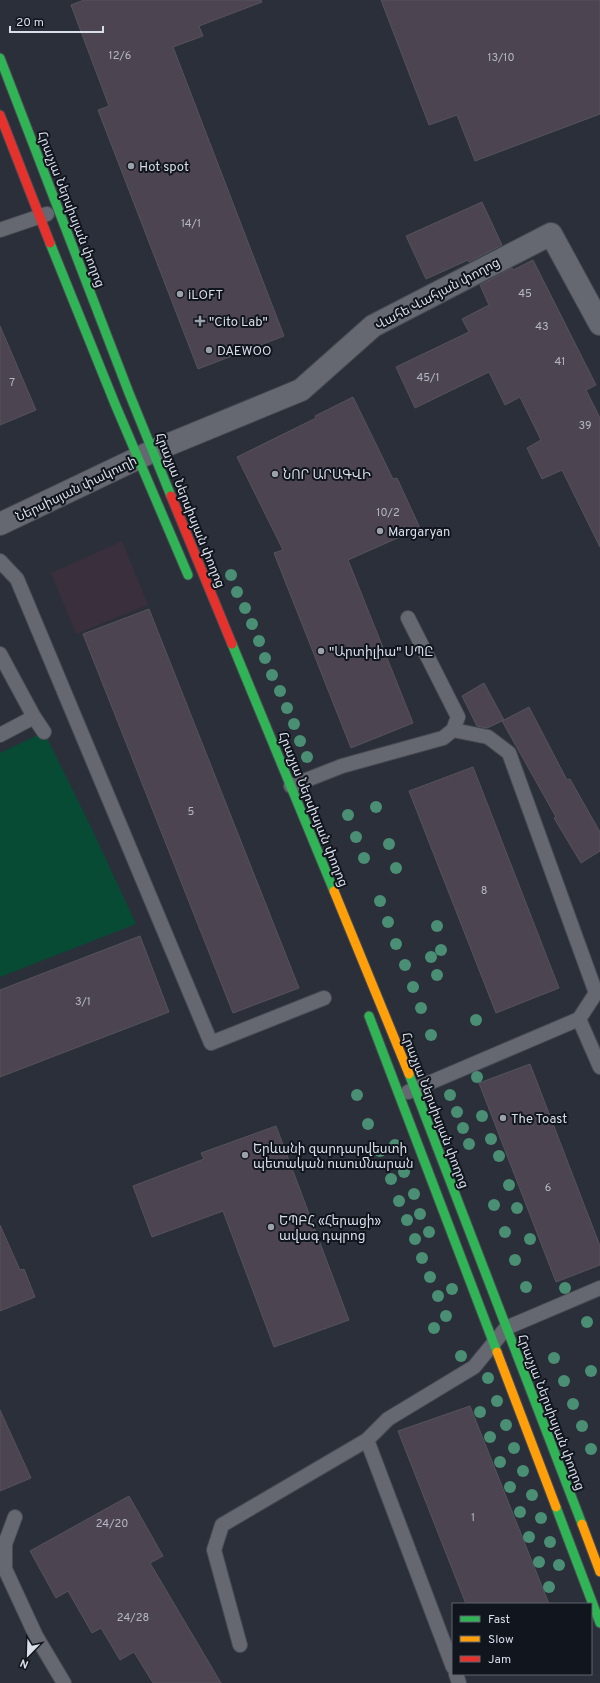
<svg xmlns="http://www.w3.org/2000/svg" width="600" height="1683" font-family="Overpass,'Noto Sans Armenian',sans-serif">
<rect width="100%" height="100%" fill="#2a2f39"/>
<path fill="#392f3d" d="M122,541L148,605L76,634L51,573Z"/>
<path fill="#084b35" d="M44,732L90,825L136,924L0,977V753Z"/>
<path fill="#4c4451" stroke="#55535b" d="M84,0H261L262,2L199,26L203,36L173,47L284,336L198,369L98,110L109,106L71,5Z
M381,0H600V114L475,161L457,115L429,125Z
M482,202L502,245L469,262L468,260L426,279L406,236Z
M533,260L596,385L586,390L600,418V547L562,470L542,479L527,448L541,440L520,397L505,405L489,372L415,408L396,367L469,332L462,319L489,305L480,285L512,268L513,270Z
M0,326L36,410L0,425Z
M353,397L393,479L397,478L420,528L348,560L413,723L351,748L274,553L283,550L237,457L316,418L315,416Z
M149,609L299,988L233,1013L83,634Z
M484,683L504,720L487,728L477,726L462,696Z
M529,707L567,780L570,779L600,832V851L581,863L554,818L556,817L502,721Z
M473,767L559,988L496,1013L409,791Z
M140,936L169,1012L0,1077V990Z
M530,1064L600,1246V1265L556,1282L479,1083Z
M276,1126L349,1320L274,1347L223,1211L152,1237L133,1186L204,1159L201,1153Z
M0,1225L20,1270L24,1269L35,1297L0,1311Z
M470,1406L549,1604H466L398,1431Z
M0,1410L31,1478L0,1491Z
M129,1496L163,1556L150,1563L221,1683H153L134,1652L120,1660L101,1628L92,1633L68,1591L56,1598L30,1551Z"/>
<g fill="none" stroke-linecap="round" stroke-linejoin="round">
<g stroke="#474b54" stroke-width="16">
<path id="lane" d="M0,230L47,214
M0,561L17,579L211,1043L324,998
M0,654L34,717L44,732
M0,735L34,717
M291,786L342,766L443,738L453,730L458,717L408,618
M579,1019L600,1067
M408,1092L579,1019L596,993L509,753L488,737L453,730
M367,1440L453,1667
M15,1517L5,1544V1569L36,1636L64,1683
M240,1645L214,1550L222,1525L367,1440L388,1419L474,1367L506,1328L600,1288
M456,1674L459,1683"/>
</g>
<g stroke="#474b54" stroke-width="24">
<path id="street" d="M0,524L153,451L301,390L373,326L551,234L600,324"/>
</g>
<g stroke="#474b54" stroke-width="11">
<path id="fast" d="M0,58L129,393L171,496
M50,243L115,404L188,575
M232,644L334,891
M369,1016L497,1352
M409,1074L582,1524
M556,1507L600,1623"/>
</g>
<g stroke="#474b54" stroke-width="11">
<path id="slow" d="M334,891L409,1074
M497,1352L556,1507
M582,1524L600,1572"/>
</g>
<g stroke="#474b54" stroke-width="11">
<path id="jam" d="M0,115L50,243
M171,496L232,644"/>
</g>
<use href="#lane" stroke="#656870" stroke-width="14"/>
<use href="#street" stroke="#656870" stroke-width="22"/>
<use href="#fast" stroke="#30b455" stroke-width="9"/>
<use href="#slow" stroke="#ff9f0a" stroke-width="9"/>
<use href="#jam" stroke="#e5322d" stroke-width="9"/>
</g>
<g fill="#4a8e74">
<circle cx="231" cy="575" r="6"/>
<circle cx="237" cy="592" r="6"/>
<circle cx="245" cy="608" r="6"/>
<circle cx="252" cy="624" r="6"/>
<circle cx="259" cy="641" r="6"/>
<circle cx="265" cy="658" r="6"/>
<circle cx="272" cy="675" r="6"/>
<circle cx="280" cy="691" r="6"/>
<circle cx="287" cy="708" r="6"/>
<circle cx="294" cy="724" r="6"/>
<circle cx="300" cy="741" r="6"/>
<circle cx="307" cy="757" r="6"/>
<circle cx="376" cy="807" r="6"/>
<circle cx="348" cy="815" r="6"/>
<circle cx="356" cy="837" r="6"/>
<circle cx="389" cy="844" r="6"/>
<circle cx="364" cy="858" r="6"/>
<circle cx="396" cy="868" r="6"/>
<circle cx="380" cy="901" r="6"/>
<circle cx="388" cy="922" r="6"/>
<circle cx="437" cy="926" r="6"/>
<circle cx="396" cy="944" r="6"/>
<circle cx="441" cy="950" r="6"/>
<circle cx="431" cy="957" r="6"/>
<circle cx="405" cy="965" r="6"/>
<circle cx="437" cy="975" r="6"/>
<circle cx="413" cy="987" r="6"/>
<circle cx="421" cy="1008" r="6"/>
<circle cx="476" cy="1020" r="6"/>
<circle cx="431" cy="1035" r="6"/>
<circle cx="477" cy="1077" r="6"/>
<circle cx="357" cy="1095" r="6"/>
<circle cx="450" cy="1095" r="6"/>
<circle cx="457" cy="1112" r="6"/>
<circle cx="482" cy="1116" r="6"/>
<circle cx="368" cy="1124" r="6"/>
<circle cx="463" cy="1128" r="6"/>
<circle cx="491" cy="1139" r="6"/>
<circle cx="469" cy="1144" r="6"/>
<circle cx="395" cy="1145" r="6"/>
<circle cx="380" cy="1151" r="6"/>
<circle cx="499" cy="1156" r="6"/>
<circle cx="404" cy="1172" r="6"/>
<circle cx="391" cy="1179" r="6"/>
<circle cx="509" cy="1185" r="6"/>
<circle cx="414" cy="1194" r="6"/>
<circle cx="399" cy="1201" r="6"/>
<circle cx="494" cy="1205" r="6"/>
<circle cx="517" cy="1208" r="6"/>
<circle cx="420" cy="1214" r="6"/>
<circle cx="407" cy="1220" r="6"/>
<circle cx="429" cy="1232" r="6"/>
<circle cx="505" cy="1232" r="6"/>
<circle cx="415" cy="1239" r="6"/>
<circle cx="530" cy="1239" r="6"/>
<circle cx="422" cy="1258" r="6"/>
<circle cx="515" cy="1260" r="6"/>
<circle cx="430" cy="1277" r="6"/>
<circle cx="526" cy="1287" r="6"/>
<circle cx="565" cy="1288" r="6"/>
<circle cx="452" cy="1289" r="6"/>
<circle cx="438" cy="1296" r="6"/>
<circle cx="446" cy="1316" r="6"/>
<circle cx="587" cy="1322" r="6"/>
<circle cx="434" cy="1328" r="6"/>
<circle cx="461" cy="1356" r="6"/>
<circle cx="554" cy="1358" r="6"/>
<circle cx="591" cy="1371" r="6"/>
<circle cx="488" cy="1378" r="6"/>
<circle cx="564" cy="1381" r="6"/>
<circle cx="497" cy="1401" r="6"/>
<circle cx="573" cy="1404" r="6"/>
<circle cx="480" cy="1412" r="6"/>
<circle cx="506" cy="1425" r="6"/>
<circle cx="582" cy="1426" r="6"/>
<circle cx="490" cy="1437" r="6"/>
<circle cx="514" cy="1448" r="6"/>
<circle cx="591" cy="1449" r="6"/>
<circle cx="500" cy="1462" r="6"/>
<circle cx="523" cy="1471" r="6"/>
<circle cx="510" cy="1487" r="6"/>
<circle cx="532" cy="1495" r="6"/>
<circle cx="520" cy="1512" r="6"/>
<circle cx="541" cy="1518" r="6"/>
<circle cx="529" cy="1537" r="6"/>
<circle cx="550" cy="1542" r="6"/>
<circle cx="539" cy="1562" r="6"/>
<circle cx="559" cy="1565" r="6"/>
<circle cx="549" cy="1587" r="6"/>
</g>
<g fill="#9ba1ac" stroke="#11151d" stroke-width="1.5">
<circle cx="131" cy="166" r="4"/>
<circle cx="180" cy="294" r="4"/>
<path d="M198 315h4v4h4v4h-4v4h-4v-4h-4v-4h4z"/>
<circle cx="209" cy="350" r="4"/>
<circle cx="275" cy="474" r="4"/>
<circle cx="380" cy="531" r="4"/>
<circle cx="321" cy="651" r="4"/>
<circle cx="503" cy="1118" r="4"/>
<circle cx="245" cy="1155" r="4"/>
<circle cx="271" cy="1227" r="4"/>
</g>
<g text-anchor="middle" stroke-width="4" stroke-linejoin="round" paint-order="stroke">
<g font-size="11" fill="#b5b8c4">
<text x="120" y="59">12/6</text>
<text x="501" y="61">13/10</text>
<text x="191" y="227">14/1</text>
<text x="525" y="297">45</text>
<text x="542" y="330">43</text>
<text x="560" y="365">41</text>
<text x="428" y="381">45/1</text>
<text x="12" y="386">7</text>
<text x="585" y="429">39</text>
<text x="388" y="516">10/2</text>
<text x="191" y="815">5</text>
<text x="484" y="894">8</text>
<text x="83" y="1005">3/1</text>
<text x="548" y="1191">6</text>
<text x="473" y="1521">1</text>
<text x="112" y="1527">24/20</text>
<text x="133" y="1621">24/28</text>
</g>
<g font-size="13" fill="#d8deea" stroke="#11151d" text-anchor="start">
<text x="139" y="171">Hot spot</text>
<text x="188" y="299">iLOFT</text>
<text x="209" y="326">"Cito Lab"</text>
<text x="217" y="355">DAEWOO</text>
<text x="283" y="479">ՆՈՐ ԱՐԱԳՎԻ</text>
<text x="388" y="536">Margaryan</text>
<text x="329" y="656">"Արտիլիա" ՍՊԸ</text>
<text x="511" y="1123">The Toast</text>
<text x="253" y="1153">Երևանի զարդարվեստի<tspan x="253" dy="15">պետական ուսումնարան</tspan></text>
<text x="279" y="1225">ԵՊԲՀ «Հերացի»<tspan x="279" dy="15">ավագ դպրոց</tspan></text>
</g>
<g font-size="13" fill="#d8deea" stroke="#11151d">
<text transform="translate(72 209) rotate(69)" y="5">Հրաչյա Ներսիսյան փողոց</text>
<text transform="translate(437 293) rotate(-28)" y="5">Վահե Վահյան փողոց</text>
<text transform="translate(76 488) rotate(-26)" y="5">Ներսիսյան փակուղի</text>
<text transform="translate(191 510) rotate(68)" y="5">Հրաչյա Ներսիսյան փողոց</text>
<text transform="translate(314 809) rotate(68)" y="5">Հրաչյա Ներսիսյան փողոց</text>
<text transform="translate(436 1110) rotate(69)" y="5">Հրաչյա Ներսիսյան փողոց</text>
<text transform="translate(552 1412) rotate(69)" y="5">Հրաչյա Ներսիսյան փողոց</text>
</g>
</g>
<rect x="452" y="1603" width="140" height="72" fill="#11151d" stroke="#61656f"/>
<rect x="460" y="1616" width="20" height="6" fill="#30b455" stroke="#61656f"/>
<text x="488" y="1623" font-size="12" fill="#d8deea">Fast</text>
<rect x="460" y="1636" width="20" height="6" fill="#ff9f0a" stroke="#61656f"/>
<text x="488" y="1643" font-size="12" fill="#d8deea">Slow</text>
<rect x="460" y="1656" width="20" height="6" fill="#e5322d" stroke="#61656f"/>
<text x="488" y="1663" font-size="12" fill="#d8deea">Jam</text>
<g transform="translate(28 1655) rotate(203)" stroke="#11151d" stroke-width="3" paint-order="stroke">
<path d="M0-3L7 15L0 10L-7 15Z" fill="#d8deea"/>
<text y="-6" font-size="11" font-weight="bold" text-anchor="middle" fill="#d8deea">N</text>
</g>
<path d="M10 26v6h93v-6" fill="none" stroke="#d8deea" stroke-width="2"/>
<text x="16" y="26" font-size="12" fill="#d8deea" stroke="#11151d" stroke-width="3" paint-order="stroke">20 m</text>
</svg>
